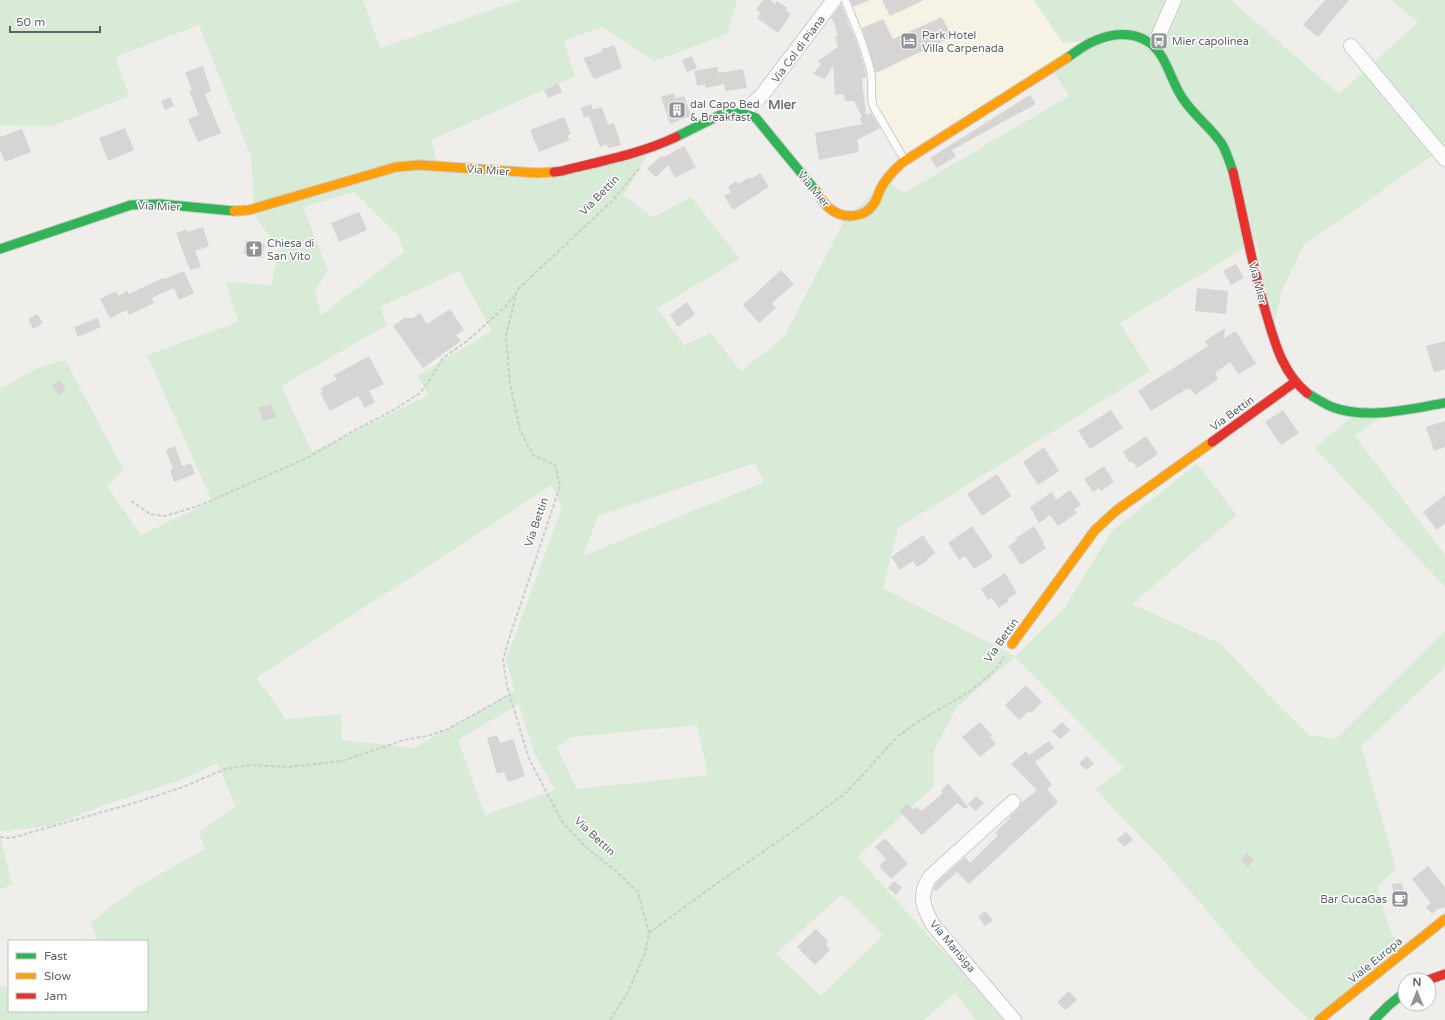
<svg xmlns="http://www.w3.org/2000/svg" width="1445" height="1020" font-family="'Varela Round',sans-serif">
<rect width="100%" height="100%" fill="#efeeea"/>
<path fill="#f7f3e4" d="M846,0H1034L1063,43L1092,40L903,160L870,105L869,78Z"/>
<path fill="#d8ebd6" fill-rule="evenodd" d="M0,0H363L380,48L521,0H737L727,34L655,61L602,27L564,41L575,76L431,140L440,170L549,176L648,154L623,195L653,217L691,197L740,259L657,308L684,345L711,333L741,371L784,337L845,219L887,181L904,193L1069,96L1050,66L1090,40L1063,43L1034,0H1231L1339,94L1418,22L1391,0H1445V163L1436,153L1304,245L1282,290L1273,328L1256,241L1120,323L1150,371L898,528L883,588L1015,656L1063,610L1112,531L1197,464L1237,515L1132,604L1221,644L1281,708L1309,735L1336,739L1445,631V667L1361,746L1396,868L1377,888L1391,933L1405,946L1310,1020L1260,973L1165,862L1095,789L1124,768L1015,657L957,707L934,750V786L857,857L933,941L995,1004L1008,1020H976L955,993L924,1020H0V988L9,985V1011H147V941H98L91,922L137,887L205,849L199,832L236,806L217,763L181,780L104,805L51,826L0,831V389L37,368L65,360L124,470L107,486L141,535L212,501L147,355L238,322L226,282L271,285L279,249L255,216L251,157L199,25L115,57L129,96L53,126L0,125ZM354,192L398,235L404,252L321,315L315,290L328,271L303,207ZM459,271L492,331L417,376L429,395L312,452L281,386L387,325L380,307ZM755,463L764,482L583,556L598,516ZM552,485L562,508L506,660L515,691L414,748L342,740L341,714L285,719L269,694L256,678ZM519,704L534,752L555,790L485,815L458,740ZM697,725L708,775L577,789L557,748L571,737ZM842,894L883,935L821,996L776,954Z
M1398,405L1355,436L1445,555V587L1315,448L1352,416Z
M0,835L12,885L0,889Z"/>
<path fill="#d6d5d3" d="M763,0H770L775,4L777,1L787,8L786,10L791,14L778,33L757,18L761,13L756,10Z
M850,0H870L853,7Z
M882,0H924L890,16Z
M1325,0H1349L1318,37L1303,25Z
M841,4L858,46L866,74V77L862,79L866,115L871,113L880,128L857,140L859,152L819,160L815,133L863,124L860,119L862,117L854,101H845L844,94L835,95L833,65L825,79L813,74L821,64L818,61L838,47L835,37L838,36L834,23L831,18Z
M942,17L952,37L876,73L862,28L883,19L893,39Z
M614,45L622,68L594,79L583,58L602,52V49Z
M692,56L697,68L687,72L682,60Z
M203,66L211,91L205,94L221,133L198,142L188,119L199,115L189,91L192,90L185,72Z
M717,67L718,73L743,69L747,88L725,91L724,84L706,88L705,84L697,86L694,71Z
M558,83L562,92L548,98L544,90Z
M674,93L676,98L684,96L691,116L670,124L661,97Z
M1030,95L1036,104L952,150L956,156L937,168L930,158Z
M170,97L174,106L165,110L161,101Z
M591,104L593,110L602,107L608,125L614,123L621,145L608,148L607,144L600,147L589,116L584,118L581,108Z
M564,117L571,134L567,135L570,140L539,152L530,130Z
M125,128L134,150L108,161L99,138Z
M22,129L31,152L5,162L0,150V137Z
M684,146L696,167L675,178L668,165L656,177L647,169L660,157L663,156L664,157Z
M760,173L769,187L733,210L724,196L731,192L728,187L736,181L738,184L750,177L751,179Z
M359,212L367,230L339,242L331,223Z
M203,227L209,246L195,251L201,267L190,270L176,233L187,229L188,232Z
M246,240L265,244L262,258L243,253Z
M1236,264L1244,278L1231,285L1223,271Z
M781,270L794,284L772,303L776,308L759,323L743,305Z
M184,271L194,293L179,300L174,288L152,298L154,303L129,315L127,310L110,318L100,299L116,291L118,296L127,291L129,294L163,278L164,279Z
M1197,288L1228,291L1226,314L1195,311Z
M687,302L695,314L678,327L670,315Z
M450,309L464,330L456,335L461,341L423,368L393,326L404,318H413L420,313L427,324Z
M37,314L43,323L33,329L28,319Z
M97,318L101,327L78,337L74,327Z
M1225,328L1224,338L1236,331L1256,364L1238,374L1230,362L1215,373L1218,379L1195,395L1191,389L1189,390L1188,388L1151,411L1138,391L1208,346L1205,341Z
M1445,341V369L1434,372L1426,346Z
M369,356L384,384L369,391L375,402L365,408L358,396L330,411L320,393L323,392L321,388L337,380L334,375Z
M60,380L66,390L58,395L52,385Z
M271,404L276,417L263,421L258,408Z
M1111,410L1123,428L1090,449L1078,431Z
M1283,410L1299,433L1281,445L1265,422Z
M1445,421V447L1434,451L1426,427Z
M1146,436L1158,454L1137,468L1132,461L1130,463L1123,452Z
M175,446L182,466L191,463L195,474L174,482L170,470L173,469L166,450Z
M1044,447L1059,471L1038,485L1023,462Z
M1104,466L1114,482L1101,491L1099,488L1093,492L1084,479Z
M997,474L1011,496L982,516L967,494Z
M1070,490L1081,505L1074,509L1077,513L1058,526L1050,515L1039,523L1030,507L1052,492L1056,500Z
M1445,495V523L1437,530L1423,512Z
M972,526L993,557L974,569L965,556L959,560L948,543Z
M1034,526L1044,543L1043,544L1046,548L1021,565L1008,546L1017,540L1016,538Z
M923,535L935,553L927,559L928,560L917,567L913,561L900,570L891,557Z
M1005,573L1017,593L1008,599L1009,601L999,608L992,598L988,600L981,589Z
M1026,685L1042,702L1031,713L1029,711L1019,720L1005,705Z
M980,722L992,735L990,737L996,744L980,757L962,737Z
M1062,722L1070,730L1060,739L1052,731Z
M497,735L500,743L513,739L525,776L508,782L504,772L497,774L487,738Z
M1049,741L1054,748L1035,762L1052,785L1047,789L1058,802L969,884L957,872L936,891L933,889L937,882L965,857L970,863L998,835L995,833L1010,818L1009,817L1019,808L1021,803L1037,790L1011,764L1026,751L1029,755Z
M1087,756L1094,764L1086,770L1079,763Z
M948,783L968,807L965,809L957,803L922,835L899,811L907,803L913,809L917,807L922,811L943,793L941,791Z
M976,796L984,803L975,811L968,804Z
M1126,832L1133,840L1124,847L1117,839Z
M885,838L908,864L891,879L879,866L886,859L875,847Z
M1247,853L1254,860L1248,867L1241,860Z
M1428,866L1445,887V907L1438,909L1432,914L1426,907L1431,903L1412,879Z
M894,881L902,887L896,895L888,888Z
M1402,883L1406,905L1395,906L1392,884Z
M985,911L993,920L985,926L978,917Z
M816,929L828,941L826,945L830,950L815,965L797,947Z
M1069,991L1077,1000L1065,1010L1057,1002Z"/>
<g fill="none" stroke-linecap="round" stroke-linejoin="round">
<g stroke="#cbcccc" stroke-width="9">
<path id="lane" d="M845,0C855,24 865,47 871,73C873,84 870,95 873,106L904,159"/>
</g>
<g stroke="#cbcccc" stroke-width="16">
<path id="street" d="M1153,44L1159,35L1174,0
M1351,46L1445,159
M743,113L762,95L834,0
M1013,802L930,877C918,896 923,907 933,925L1014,1020"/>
</g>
<g stroke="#cacacb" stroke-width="11">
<path id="fast" d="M1067,58C1074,53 1082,47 1090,43C1116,30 1146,30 1162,57C1171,72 1175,90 1186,103C1197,118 1212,129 1222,144C1227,153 1230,163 1233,172
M676,137L720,115C732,112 745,112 756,118L816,191
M0,249L131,205L160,204L234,211
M1307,393C1315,398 1323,403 1332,407C1367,420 1409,409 1445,403
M1374,1020L1389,1005L1405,992"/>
</g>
<g stroke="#cacacb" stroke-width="11">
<path id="slow" d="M816,191C820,197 824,204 829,208C842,219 863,219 873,205C877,200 878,194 881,188C886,178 894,170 903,162L1067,58
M234,211L249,210L396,167L419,165L537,173L554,172
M1012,644L1095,530L1117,510L1212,442
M1319,1020L1445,919"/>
</g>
<g stroke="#cacacb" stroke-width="11">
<path id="jam" d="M554,172L562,171C601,161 640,154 676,137
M1233,172C1244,219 1252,266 1266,313C1275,343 1282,372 1307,393
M1212,442L1295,382
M1428,980L1445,974"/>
</g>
<path stroke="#cacfcc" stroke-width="2" stroke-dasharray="4 2" stroke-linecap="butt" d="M131,501L150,514L165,516L201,505L309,457L355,430L392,411L420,393L429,381L443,358L467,341L505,307L515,295
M0,837L11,838L134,803L183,787L225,769L252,765L288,767L342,761L404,740L427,736L448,729L509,695
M649,933L716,884L802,825L847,792L897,737L919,721L969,692L995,670L1004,657
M610,1020L627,994L645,953L649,933L638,892L617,872L588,849L563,823L529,759L507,686L503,660L509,639L560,486L555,465L533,455L520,430L510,384L506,336L517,290L611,202L639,169"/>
<use href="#lane" stroke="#fdfcfc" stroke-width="7"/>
<use href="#street" stroke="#fdfcfc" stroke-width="14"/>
<use href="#fast" stroke="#30b455" stroke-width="9"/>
<use href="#slow" stroke="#ff9f0a" stroke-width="9"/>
<use href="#jam" stroke="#e5322d" stroke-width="9"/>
</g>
<defs>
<g id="hotel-square" transform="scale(0.9)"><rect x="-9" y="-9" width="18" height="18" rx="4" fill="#919496" stroke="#fff"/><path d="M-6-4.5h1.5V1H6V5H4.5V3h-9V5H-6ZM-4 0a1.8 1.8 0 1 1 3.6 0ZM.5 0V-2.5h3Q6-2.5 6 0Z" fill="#fff"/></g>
<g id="bus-square" transform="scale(0.9)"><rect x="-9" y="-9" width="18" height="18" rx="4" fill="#919496" stroke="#fff"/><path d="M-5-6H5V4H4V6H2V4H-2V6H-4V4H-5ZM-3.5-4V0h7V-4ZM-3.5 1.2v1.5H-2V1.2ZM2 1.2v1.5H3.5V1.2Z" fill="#fff"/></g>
<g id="building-square" transform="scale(0.9)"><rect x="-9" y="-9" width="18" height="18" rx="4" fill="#919496" stroke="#fff"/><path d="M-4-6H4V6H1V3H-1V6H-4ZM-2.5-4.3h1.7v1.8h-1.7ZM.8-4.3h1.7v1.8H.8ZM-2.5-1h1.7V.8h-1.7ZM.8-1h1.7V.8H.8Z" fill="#fff"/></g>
<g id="church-square" transform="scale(0.9)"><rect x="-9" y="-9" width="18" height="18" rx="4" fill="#919496" stroke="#fff"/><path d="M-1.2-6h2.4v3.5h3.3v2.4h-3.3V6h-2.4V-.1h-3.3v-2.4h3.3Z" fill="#fff"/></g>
<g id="cafe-square" transform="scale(0.9)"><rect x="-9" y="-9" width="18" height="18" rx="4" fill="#919496" stroke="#fff"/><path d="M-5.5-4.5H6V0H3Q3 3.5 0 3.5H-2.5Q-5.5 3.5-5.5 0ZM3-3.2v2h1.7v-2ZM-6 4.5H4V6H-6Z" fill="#fff"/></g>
</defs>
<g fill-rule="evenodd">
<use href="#hotel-square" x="909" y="41"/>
<use href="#bus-square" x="1159" y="41"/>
<use href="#building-square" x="677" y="110"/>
<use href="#church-square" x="254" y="249"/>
<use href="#cafe-square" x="1400" y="899"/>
</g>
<g text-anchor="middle" stroke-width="3" stroke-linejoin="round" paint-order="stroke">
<g font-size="11" fill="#5f6368" stroke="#fff" text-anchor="start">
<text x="922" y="39">Park Hotel<tspan x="922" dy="13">Villa Carpenada</tspan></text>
<text x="1172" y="45">Mier capolinea</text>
<text x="690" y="108">dal Capo Bed<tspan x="690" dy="13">&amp; Breakfast</tspan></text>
<text x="267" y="247">Chiesa di<tspan x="267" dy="13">San Vito</tspan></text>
<text x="1387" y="903" text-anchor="end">Bar CucaGas</text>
</g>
<g font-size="11" fill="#5f6368" stroke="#fff">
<text transform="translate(798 49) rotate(-53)" y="4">Via Col di Piana</text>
<text transform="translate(488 170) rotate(4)" y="4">Via Mier</text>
<text transform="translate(814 189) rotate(50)" y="4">Via Mier</text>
<text transform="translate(599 195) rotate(-46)" y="4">Via Bettin</text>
<text transform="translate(159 206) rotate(2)" y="4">Via Mier</text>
<text transform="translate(1258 283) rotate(75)" y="4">Via Mier</text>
<text transform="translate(1232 413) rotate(-36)" y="4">Via Bettin</text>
<text transform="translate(536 522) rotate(-71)" y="4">Via Bettin</text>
<text transform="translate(1001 640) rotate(-55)" y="4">Via Bettin</text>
<text transform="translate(595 836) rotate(43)" y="4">Via Bettin</text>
<text transform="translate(953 946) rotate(50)" y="4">Via Marisiga</text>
<text transform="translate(1375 960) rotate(-39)" y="4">Viale Europa</text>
</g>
<g font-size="13" font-weight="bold" fill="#70757a" stroke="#fff">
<text x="782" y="109">Mier</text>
</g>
</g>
<rect x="8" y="940" width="140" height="72" fill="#ffffff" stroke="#bfc1c3"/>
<rect x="16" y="953" width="20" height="6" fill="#30b455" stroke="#bfc1c3"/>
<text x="44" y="960" font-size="12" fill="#5f6368">Fast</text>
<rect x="16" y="973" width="20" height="6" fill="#ff9f0a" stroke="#bfc1c3"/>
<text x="44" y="980" font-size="12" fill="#5f6368">Slow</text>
<rect x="16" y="993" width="20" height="6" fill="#e5322d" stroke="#bfc1c3"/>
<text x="44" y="1000" font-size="12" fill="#5f6368">Jam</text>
<g transform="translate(1417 992)"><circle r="19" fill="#ffffff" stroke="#bfc1c3"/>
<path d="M0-3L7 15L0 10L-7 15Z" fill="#919496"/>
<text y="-6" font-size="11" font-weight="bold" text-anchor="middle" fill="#5f6368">N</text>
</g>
<path d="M10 26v6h90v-6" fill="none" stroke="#5f6368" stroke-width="2"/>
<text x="16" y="26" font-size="12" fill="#5f6368" stroke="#ffffff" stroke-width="3" paint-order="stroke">50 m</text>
</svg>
